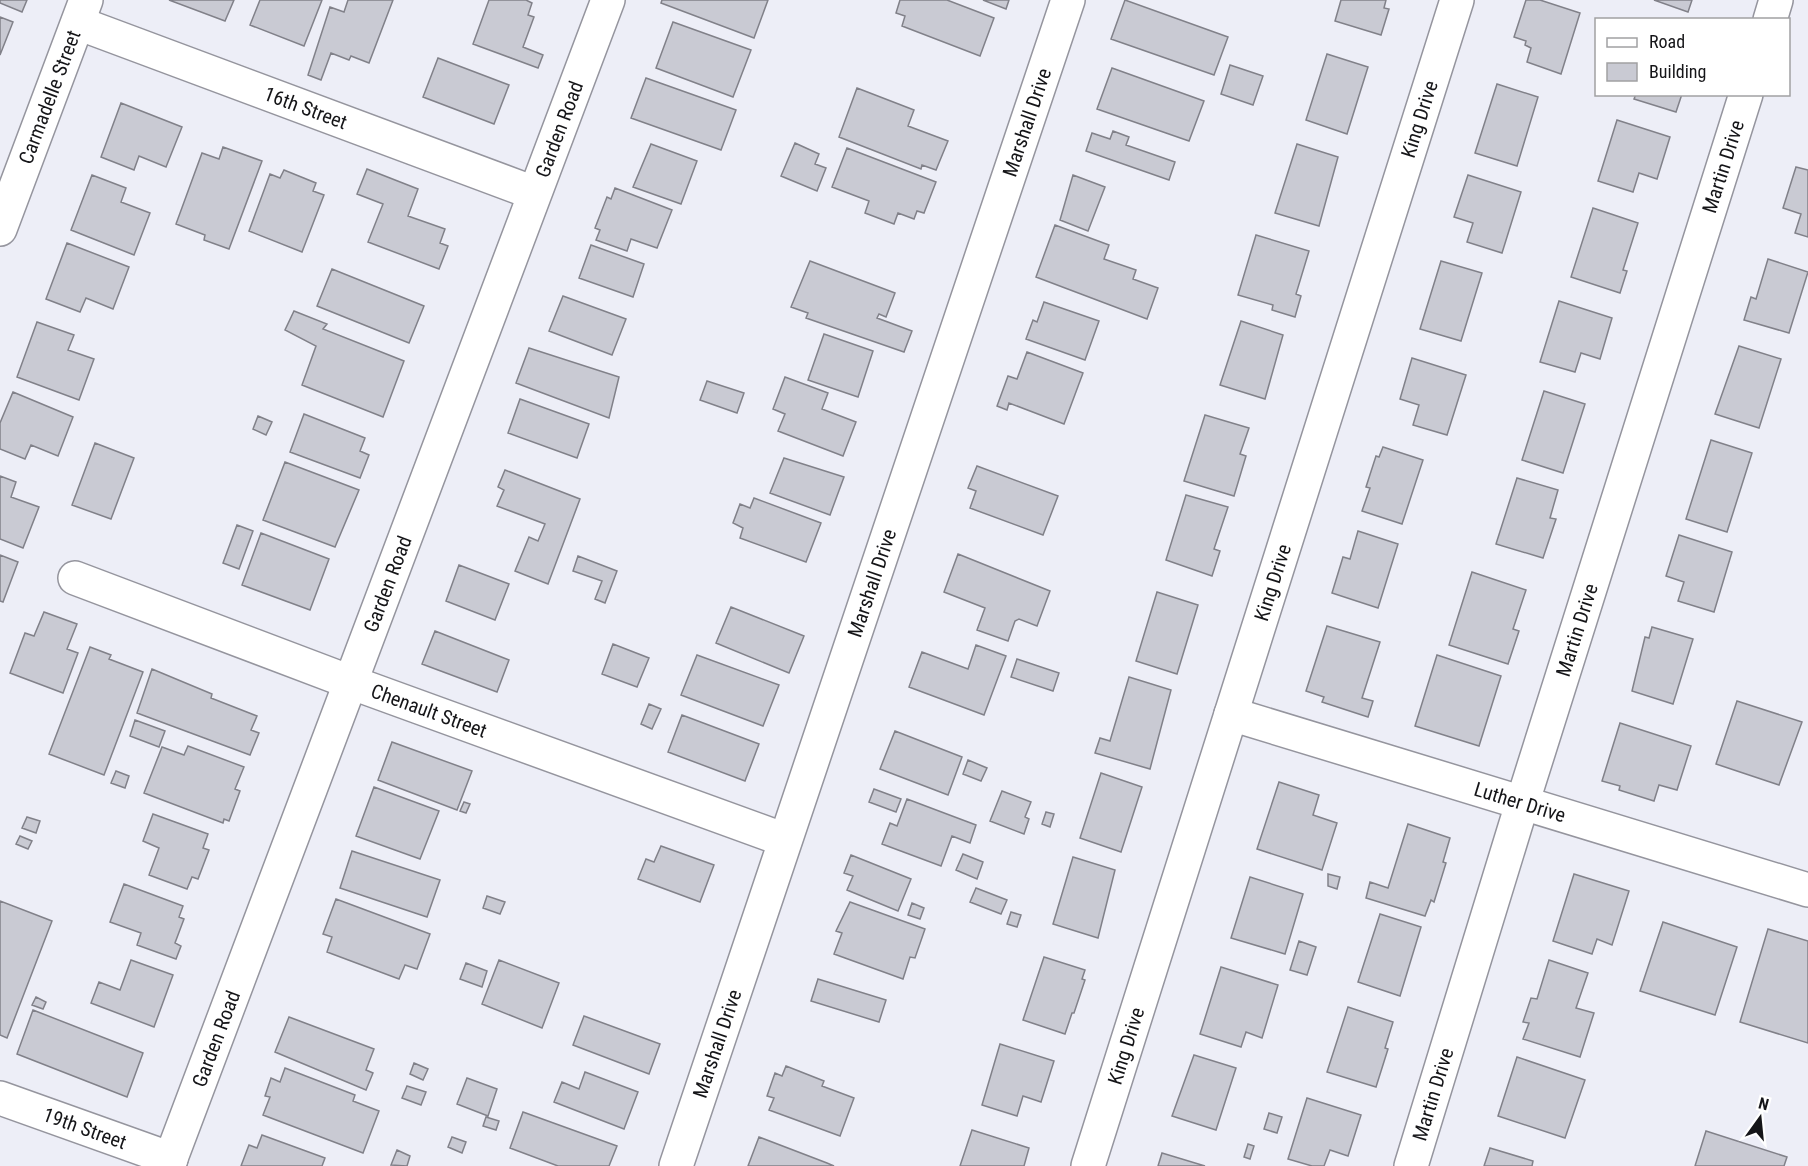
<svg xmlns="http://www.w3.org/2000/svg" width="1808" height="1166" font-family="'Roboto Condensed',sans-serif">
<rect width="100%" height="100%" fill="#edeef7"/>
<path fill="#c9cad3" stroke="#818189" stroke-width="1.5" d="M0,0H27L22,12L0,3Z
M169,0H234L225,21Z
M260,0H322L304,46L250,25Z
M348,0H393L369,63L351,56L349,60L331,53L321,80L308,75L330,7L344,12Z
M489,0H526L532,3L528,15L534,17L523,47L543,55L538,68L473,44Z
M662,0H768L754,38L661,3Z
M900,0H947L994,18L980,56L902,26L905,16L896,13Z
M983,0H1009L1006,9Z
M1125,0L1228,37L1214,75L1111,39Z
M1341,0H1386L1384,8L1389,9L1381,35L1335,21Z
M1526,0H1540L1580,13L1561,74L1527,62L1531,48L1525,45L1526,41L1514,37Z
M1654,0H1692L1688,12Z
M0,17L13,22L0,55Z
M673,22L751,50L733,97L656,68Z
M1327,54L1368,67L1347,134L1306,120Z
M438,58L509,85L494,124L423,97Z
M1230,65L1263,76L1253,105L1221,94Z
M1112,68L1204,101L1189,141L1097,109Z
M646,78L736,110L721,150L631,118Z
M1497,84L1538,97L1517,166L1475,153Z
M857,88L914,110L908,126L948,141L936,170L922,165L921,169L839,137Z
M1636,94H1682L1676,112L1634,99Z
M121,103L182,127L166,167L139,156L134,170L101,157Z
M1617,120L1670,137L1657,179L1639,173L1633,192L1598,181Z
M1113,131L1129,137L1126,145L1175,162L1169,180L1086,151L1092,133L1110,139Z
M795,143L819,154L815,164L826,168L817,191L781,176Z
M651,144L697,161L681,204L633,187Z
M1297,144L1338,157L1319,226L1275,213Z
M223,147L262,161L229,249L204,240L205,235L176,224L202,153L219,159Z
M847,148L936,182L924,213L917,211L914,219L898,213L894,224L865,213L869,201L832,187Z
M1796,167L1808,170V237L1795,233L1801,214L1783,208Z
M367,169L418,189L408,216L445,229L440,243L448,246L439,269L368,242L383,204L357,194Z
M284,170L316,183L313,191L324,195L302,252L249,231L270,174L280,178Z
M92,175L126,188L121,202L150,213L134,255L71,230Z
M1073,175L1105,187L1088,231L1060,220Z
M1468,175L1521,192L1502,253L1467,242L1473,223L1454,217Z
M615,188L672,210L657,248L631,239L627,251L596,240L600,230L595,228L607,197L611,199Z
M1593,208L1638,223L1623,270L1627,271L1620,293L1571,277Z
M1055,225L1109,245L1104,259L1136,270L1133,279L1158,288L1147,319L1036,277Z
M1256,235L1309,251L1296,294L1301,296L1295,317L1272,310L1273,305L1238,295Z
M67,243L129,267L113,309L86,298L80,312L46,299Z
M591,245L644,264L633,297L579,278Z
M1768,259L1808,272L1789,333L1744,320L1751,297L1756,299Z
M810,261L895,293L886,317L879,314L877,318L912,331L904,352L806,318L808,313L791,307Z
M1441,261L1482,273L1461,341L1420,329Z
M332,269L424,306L409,343L317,306Z
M563,296L626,319L612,355L549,331Z
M1559,301L1612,318L1600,359L1581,353L1575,372L1540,362Z
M1044,302L1099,321L1085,360L1026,339L1033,320L1037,322Z
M294,311L327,324L323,329L404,361L383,417L302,385L316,346L285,330Z
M1241,321L1283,335L1265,399L1220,385Z
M37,322L74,335L68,350L94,359L79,400L17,377Z
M824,334L873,351L858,397L808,380Z
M1739,346L1781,359L1759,428L1715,414Z
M529,348L619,377L609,418L516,383Z
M1027,352L1083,373L1064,424L1009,403L1007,410L997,406L1008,376L1017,379Z
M1412,358L1466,375L1447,435L1413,425L1419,405L1400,399Z
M785,377L828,393L822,409L856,422L843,456L778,431L785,414L773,409Z
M707,381L744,393L737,413L700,400Z
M1544,391L1585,404L1563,473L1522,460Z
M13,392L73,417L58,456L31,445L25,459L0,449V423Z
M520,399L589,424L577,458L508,433Z
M304,414L365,438L360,451L369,455L360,478L290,452Z
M1205,415L1249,428L1240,454L1246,456L1234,496L1184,481Z
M258,416L272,422L266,435L253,429Z
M1711,440L1752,453L1727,532L1686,519Z
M95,443L134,458L111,519L72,505Z
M1383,447L1423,460L1402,524L1362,511L1370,488L1366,487L1376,456L1379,457Z
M784,458L844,477L830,515L770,493Z
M285,462L359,490L335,547L263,520Z
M977,466L1058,496L1043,535L970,508L976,491L968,488Z
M505,470L580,499L548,584L515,571L529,537L538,541L545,524L497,506L504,490L498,487Z
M0,476L16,482L11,497L39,507L23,548L0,539Z
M1517,478L1558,490L1550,518L1556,519L1543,558L1496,544Z
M1186,495L1228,507L1214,549L1220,551L1212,576L1166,560Z
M754,498L821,523L806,562L740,538L743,528L733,523L740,504L750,508Z
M237,525L253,531L239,569L223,563Z
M1358,531L1398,544L1378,608L1332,593L1343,557L1350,559Z
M261,533L329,559L310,610L242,585Z
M1679,535L1732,552L1714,612L1678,601L1684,582L1666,576Z
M958,554L1050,591L1037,626L1019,619L1015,621L1008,641L977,630L985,608L944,592Z
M0,555L18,562L3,602L0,601Z
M578,556L617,571L605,603L595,599L602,581L573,571Z
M459,565L509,584L495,620L446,601Z
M1472,572L1526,590L1513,629L1519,631L1508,664L1449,645Z
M1157,592L1198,605L1177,674L1136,661Z
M731,607L804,636L789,673L716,643Z
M44,612L77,624L67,649L78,653L63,693L10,673L25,633L34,636Z
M1327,626L1380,642L1362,698L1373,701L1368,717L1322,702L1324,697L1306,691Z
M1652,627L1693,639L1673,704L1632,691L1645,637L1649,638Z
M435,631L509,660L497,692L422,664Z
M613,644L649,658L637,687L602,674Z
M976,645L1006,656L984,715L909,687L922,652L968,669Z
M90,647L111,655L109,659L143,672L104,775L49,754Z
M697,655L779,685L763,726L681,695Z
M1437,655L1501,676L1479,746L1415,726Z
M1017,659L1059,673L1053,691L1011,677Z
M152,669L212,694L211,698L257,716L251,730L259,733L250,755L137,713Z
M1129,677L1171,690L1150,769L1095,753L1100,738L1110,741Z
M1737,701L1802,722L1779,785L1716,764Z
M649,704L661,709L652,729L641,724Z
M682,715L759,744L745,781L668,752Z
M135,720L165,731L159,747L130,736Z
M1620,723L1691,746L1677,790L1659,785L1654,801L1619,790L1620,786L1602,781Z
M895,731L962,757L948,795L880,769Z
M392,742L472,771L457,810L378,780Z
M188,746L244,767L235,789L240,791L229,821L224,819L223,823L144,793L162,747L184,755Z
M968,760L987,768L981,781L963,774Z
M116,771L129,776L125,788L111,783Z
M1101,773L1142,787L1121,852L1080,838Z
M1279,782L1319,795L1313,815L1337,823L1322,870L1257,849Z
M374,787L439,811L420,859L356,836Z
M874,789L901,799L896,812L869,802Z
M1002,791L1031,802L1025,817L1029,819L1024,834L990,821Z
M907,799L976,825L970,843L952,836L941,866L882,844L890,823L897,826Z
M464,802L470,804L466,813L460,811Z
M1046,812L1054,814L1050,827L1042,824Z
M153,814L208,834L203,848L209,850L198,879L192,877L187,889L149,875L159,848L143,841Z
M27,817L40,821L36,833L22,828Z
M1408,824L1450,838L1443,862L1446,863L1434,902L1431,900L1425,916L1366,898L1370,882L1388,888Z
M20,836L32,841L28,849L16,844Z
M661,846L714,865L700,902L638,879L646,859L654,862Z
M352,851L440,880L427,917L340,888Z
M963,854L983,862L977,879L956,870Z
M851,855L911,879L898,911L847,890L853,876L844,873Z
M1073,857L1115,870L1098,938L1053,924Z
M1328,874L1340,877L1337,889L1328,886Z
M1574,874L1629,891L1612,945L1597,939L1592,954L1553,941Z
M1250,877L1303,894L1285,954L1231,938Z
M124,884L183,906L179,917L184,919L175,943L181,946L176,959L137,945L141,933L110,922Z
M976,888L1007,900L1001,914L970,902Z
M487,896L505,902L500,914L483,908Z
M336,899L430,934L417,969L405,965L399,979L327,952L332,937L323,934Z
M0,901L52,921L7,1038L0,1035Z
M850,902L925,929L915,958L910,957L903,979L834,954L842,933L836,931Z
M912,903L924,908L920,919L908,915Z
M1011,912L1021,915L1017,927L1007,924Z
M1380,914L1421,927L1400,996L1358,982Z
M1663,922L1737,947L1715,1015L1640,991Z
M1768,929L1808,941V1043L1740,1022Z
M1299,941L1316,947L1307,975L1290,970Z
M1044,957L1085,970L1082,979L1085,980L1074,1013H1072L1065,1034L1023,1020Z
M131,960L173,975L154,1027L91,1003L99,982L120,990Z
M499,960L559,983L542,1028L482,1004Z
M1549,960L1588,973L1576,1008L1594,1013L1580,1057L1523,1039L1529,1023L1523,1022L1531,998L1537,999Z
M466,963L487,971L482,987L460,979Z
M1221,967L1278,985L1262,1038L1246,1032L1241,1047L1200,1034Z
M818,979L886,1000L879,1022L811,1001Z
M36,997L46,1002L43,1009L32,1005Z
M1348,1007L1393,1022L1385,1048L1388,1049L1376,1087L1327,1072Z
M33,1010L143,1053L127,1097L17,1054Z
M584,1016L660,1044L649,1074L573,1045Z
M289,1017L374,1049L366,1070L373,1073L366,1090L275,1052Z
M1000,1044L1054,1061L1041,1102L1023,1096L1017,1116L982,1105Z
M1194,1055L1236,1068L1216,1130L1172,1116Z
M1517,1057L1585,1080L1565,1138L1498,1116Z
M414,1063L428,1069L423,1080L410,1074Z
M786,1066L824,1081L822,1086L854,1098L840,1136L769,1110L774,1098L767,1096L775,1073L782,1076Z
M285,1068L355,1095L353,1101L379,1111L363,1153L263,1115L270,1097L265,1096L271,1078L280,1082Z
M585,1072L638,1092L624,1129L554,1102L562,1082L579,1089Z
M467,1078L497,1089L488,1116L457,1104Z
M407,1086L426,1092L421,1105L402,1098Z
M1307,1098L1361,1115L1348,1156L1330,1150L1324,1166H1312L1288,1159Z
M523,1112L617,1146L609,1166H558L510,1148Z
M1269,1113L1282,1117L1277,1133L1264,1129Z
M486,1117L499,1121L496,1130L483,1126Z
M972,1130L1029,1148L1024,1166H960Z
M1706,1131L1787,1157L1784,1166H1695Z
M262,1135L325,1158L322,1166H241L249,1145L257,1148Z
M452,1137L466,1142L462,1153L448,1147Z
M759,1137L827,1163L834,1166H748Z
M1248,1144L1254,1146L1250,1159L1244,1157Z
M1490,1148L1533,1161L1532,1166H1484Z
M397,1150L410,1156L407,1166L391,1165Z
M1162,1153L1205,1166H1158Z"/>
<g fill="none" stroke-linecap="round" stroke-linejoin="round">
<g stroke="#95959e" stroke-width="36">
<g id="minor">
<path d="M1770,20L1776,0"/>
<path id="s1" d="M78,23L534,193"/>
<path id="s2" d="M0,229L86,0"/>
<path id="s3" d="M75,578L350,682L785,840"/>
<path id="s4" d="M1231,714L1808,890"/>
<path id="s5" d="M0,1098L171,1159"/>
<path id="s6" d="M168,1166L608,0"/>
<path id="s7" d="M676,1166L1068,0"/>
<path id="s8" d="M1088,1166L1457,0"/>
<path id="s9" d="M1411,1166L1522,804L1746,94"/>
</g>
</g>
<use href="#minor" stroke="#fff" stroke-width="33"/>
</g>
<g text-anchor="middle" stroke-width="4.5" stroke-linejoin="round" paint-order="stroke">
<g font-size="20" fill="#151518" stroke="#fff">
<text dy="7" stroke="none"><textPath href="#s2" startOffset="141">Carmadelle Street</textPath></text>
<text dy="7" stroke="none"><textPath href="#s1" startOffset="243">16th Street</textPath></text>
<text dy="7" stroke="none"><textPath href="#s8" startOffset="1098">King Drive</textPath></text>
<text dy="7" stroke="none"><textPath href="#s7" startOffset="1101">Marshall Drive</textPath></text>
<text dy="7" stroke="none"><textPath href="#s6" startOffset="1108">Garden Road</textPath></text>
<text dy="7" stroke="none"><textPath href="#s9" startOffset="1047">Martin Drive</textPath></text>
<text dy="7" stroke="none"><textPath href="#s6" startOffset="622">Garden Road</textPath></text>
<text dy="7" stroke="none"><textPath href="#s7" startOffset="615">Marshall Drive</textPath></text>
<text dy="7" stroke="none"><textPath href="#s8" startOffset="612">King Drive</textPath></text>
<text dy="7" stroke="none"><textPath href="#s9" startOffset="561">Martin Drive</textPath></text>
<text dy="7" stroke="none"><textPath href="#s3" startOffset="378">Chenault Street</textPath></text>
<text dy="7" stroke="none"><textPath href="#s4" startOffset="302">Luther Drive</textPath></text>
<text dy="7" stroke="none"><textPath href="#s6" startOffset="136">Garden Road</textPath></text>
<text dy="7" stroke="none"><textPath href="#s7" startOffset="129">Marshall Drive</textPath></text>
<text dy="7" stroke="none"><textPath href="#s8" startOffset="126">King Drive</textPath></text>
<text dy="7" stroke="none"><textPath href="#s9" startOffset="75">Martin Drive</textPath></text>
<text dy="7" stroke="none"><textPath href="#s5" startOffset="90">19th Street</textPath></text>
</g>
</g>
<rect x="1595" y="18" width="195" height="78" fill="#ffffff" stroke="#a1a1a3" stroke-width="1.5"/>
<rect x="1607" y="38" width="30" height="9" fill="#ffffff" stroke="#a1a1a3" stroke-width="1.5"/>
<text x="1649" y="48" font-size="18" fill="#151518">Road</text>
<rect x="1607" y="63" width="30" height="18" fill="#c9cad3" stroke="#a1a1a3" stroke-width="1.5"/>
<text x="1649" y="78" font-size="18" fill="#151518">Building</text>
<g transform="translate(1760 1118) rotate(15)" stroke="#ffffff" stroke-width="4.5" paint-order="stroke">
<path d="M0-4.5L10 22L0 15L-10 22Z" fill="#151518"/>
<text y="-9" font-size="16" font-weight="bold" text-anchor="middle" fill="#151518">N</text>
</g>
</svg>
